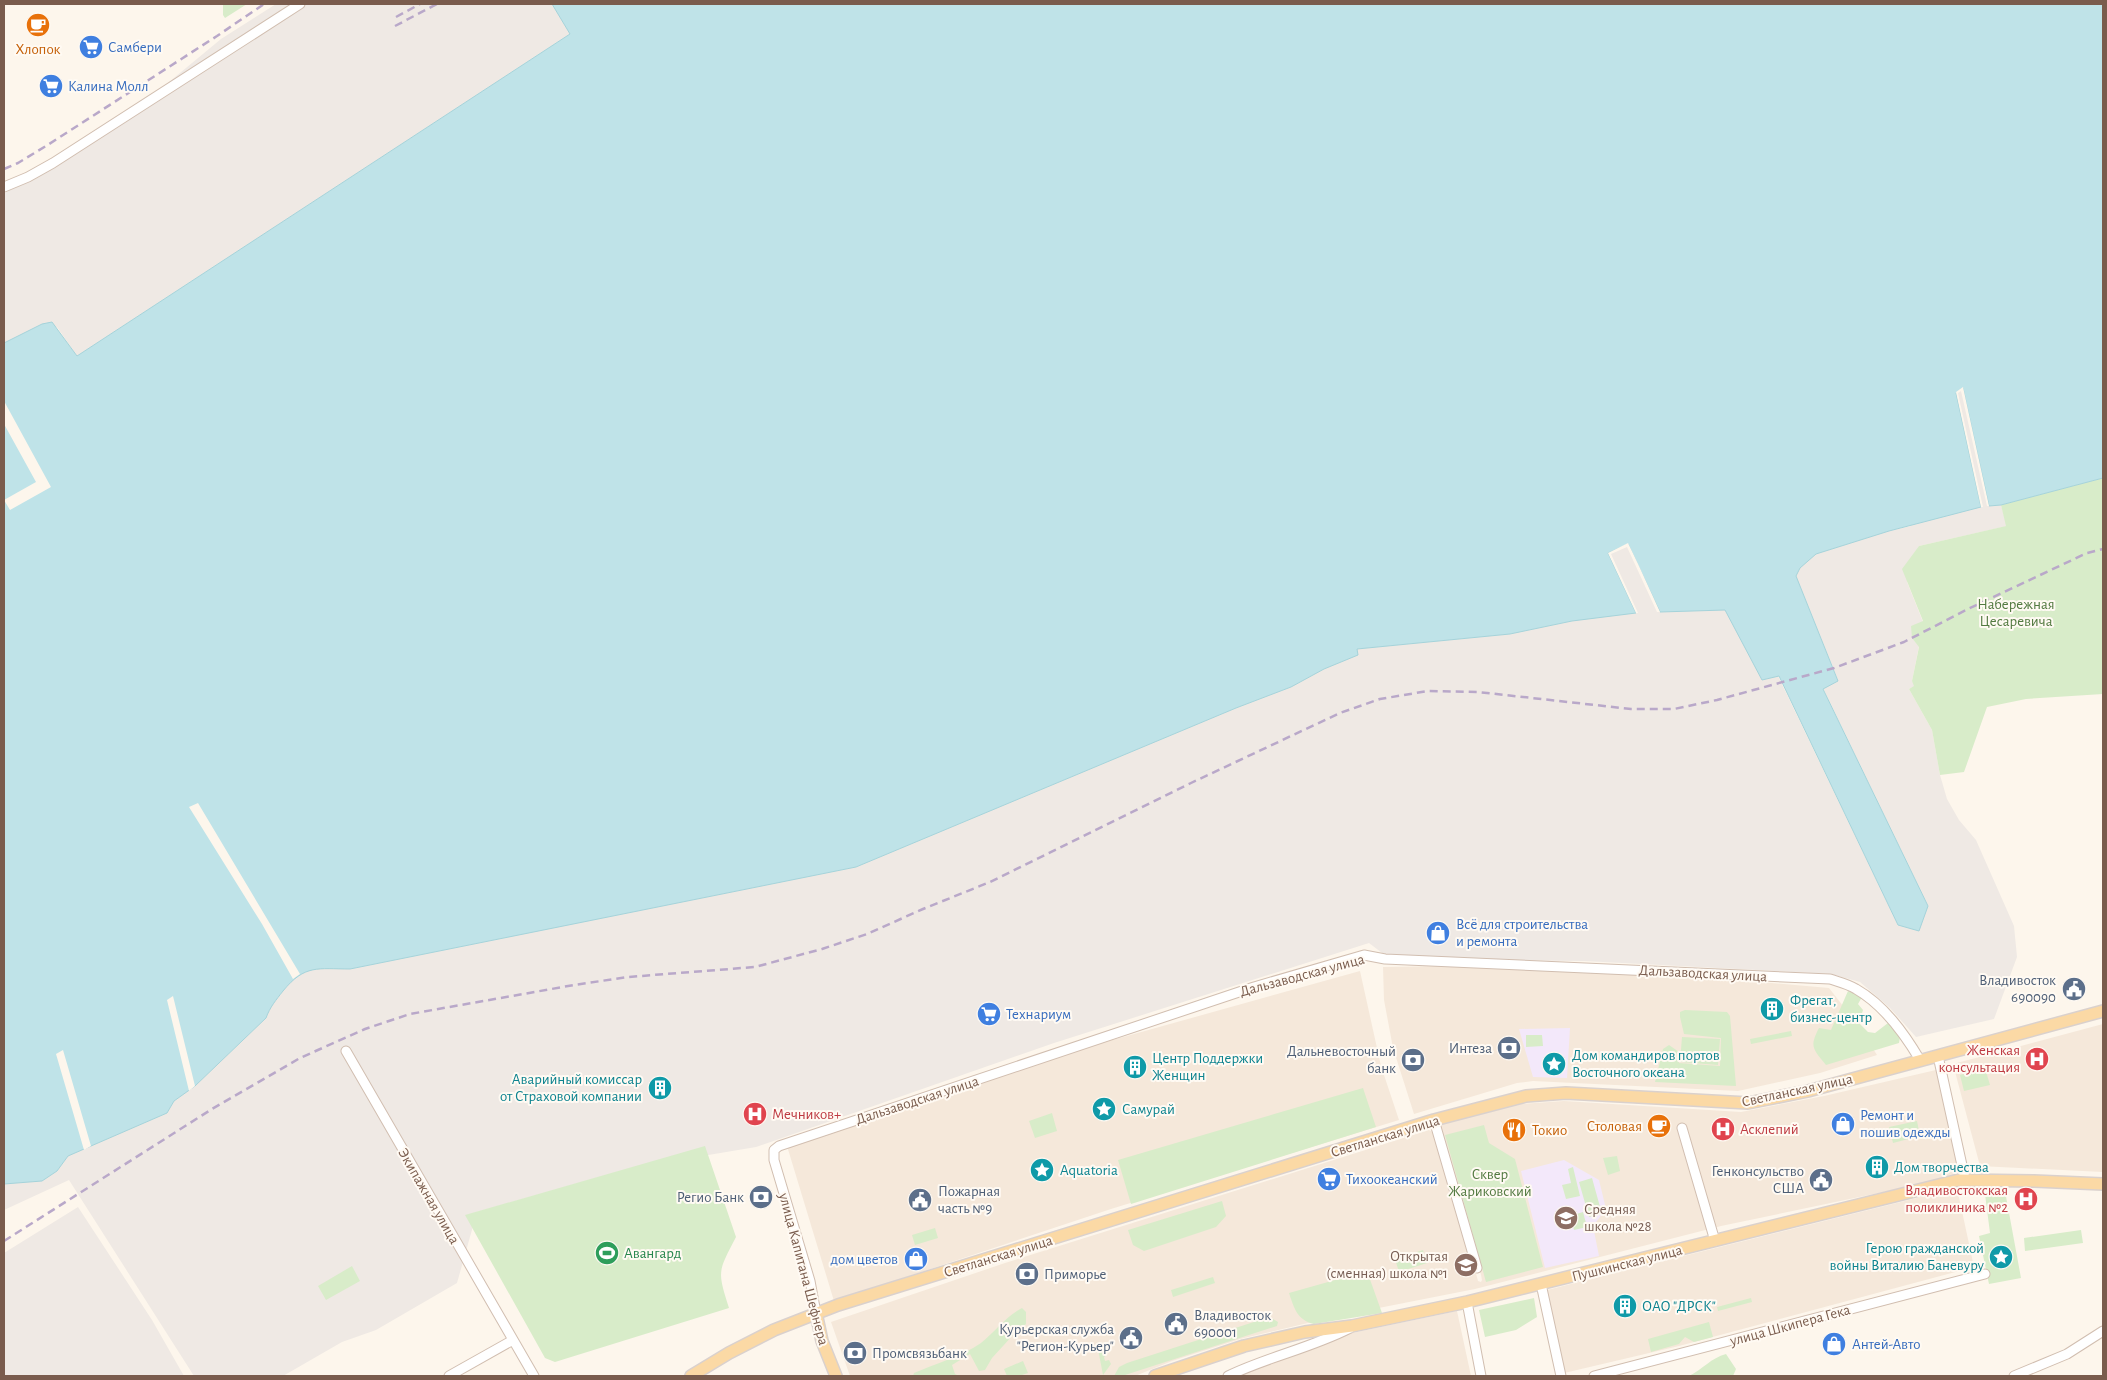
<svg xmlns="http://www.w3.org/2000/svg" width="2107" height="1380" font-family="'Alegreya Sans',sans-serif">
<rect width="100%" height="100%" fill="#fdf6ec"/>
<path fill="#f5e8da" d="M1447,966L1725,979L1829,988L1858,1025L1877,1055L1820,1073L1738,1091L1533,1081L1517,1083L1414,1114L1393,1048L1384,1000L1383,967Z
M1360,971L1381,1066L1399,1120L1111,1209L834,1301L787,1146L1066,1053Z
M2103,1024V1172L1980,1166L1953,1064Z
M1936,1070L1960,1176L1721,1226L1475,1289L1333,1317L1240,1339L1172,1361L1135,1376H850L831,1322L1005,1263L1429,1130L1434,1133L1465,1232L1478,1281L1481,1282L1482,1280L1480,1270L1439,1125L1519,1104L1564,1101L1741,1112L1824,1096Z
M1957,1188L1974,1267L1679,1346L1560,1374L1543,1291Z
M1457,1311L1471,1376H1224L1338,1336Z"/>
<path fill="#efe9e4" d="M276,4H552L570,34L77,356L57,327L42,324L4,343V193L51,169L105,135L221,39Z
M1935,193L1992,506L2001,505L2007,526L1919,546L1907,582L1923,622L1912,638L1919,646L1912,681L1915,686L1909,689L1932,730L1940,775L1947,799L1959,820L1976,840L2014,926L2017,957L1994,1019L1916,1037L1890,1008L1860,982L1831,974L1584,961L1390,959L1369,943L1054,1043L756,1147L631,1168L477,1212L457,1283L376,1330L342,1342L283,1376H194L69,1180L4,1210V1184L42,1181L57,1171L68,1156L167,1113L174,1101L195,1086L266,1018L270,1007L293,979L300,974L313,969H350L856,867L1236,708L1291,687L1324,669L1357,655V649L1510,634L1572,621L1608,553L1628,543L1726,610L1762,680L1778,676L1898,925L1928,906L1823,688L1838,680L1796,576L1800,568L1816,554L1889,531L1911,526L1956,393Z
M78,1207L152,1320L184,1376H4V1253Z"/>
<path fill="#f3e8fa" d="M1570,1028L1567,1078L1533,1077L1519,1029Z
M1564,1160L1599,1180L1606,1209L1593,1226L1599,1256L1545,1268L1521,1171Z"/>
<path fill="#d8ecc9" d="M223,4H247L225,18L223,15Z
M2103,478V694L2026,699L1987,707L1964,772L1940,775L1932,730L1909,689L1914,686L1912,681L1919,647L1912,638L1911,626L1923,621L1902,569L1919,546L2006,526L2001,505Z
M1848,991L1862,997L1858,1004L1863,1010L1859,1023L1868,1032L1875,1033L1888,1023L1900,1037L1899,1043L1826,1065C1813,1049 1809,1047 1819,1028L1831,1030Z
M1685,1010L1727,1012L1730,1016L1736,1086L1655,1082L1663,1049L1669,1045L1679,1052V1063L1720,1066L1721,1038L1684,1034L1680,1017V1012Z
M1791,1031L1792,1036L1751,1044L1750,1039Z
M1526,1035H1542L1543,1046L1526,1047Z
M1682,1037L1720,1039L1718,1065L1680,1062Z
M1985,1068L1990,1085L1964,1091L1960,1075Z
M1363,1088L1376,1127L1131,1204L1118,1160Z
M1052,1113L1057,1131L1035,1138L1029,1121Z
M1917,1121L1920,1136L1893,1143L1889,1127Z
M1484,1125L1489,1143L1515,1159L1543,1267L1486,1282L1445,1135Z
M705,1146L736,1237C718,1272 717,1270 729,1308L555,1362L545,1358L465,1215Z
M1617,1156L1620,1171L1608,1175L1603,1158Z
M1573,1167L1580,1196L1566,1199L1562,1185L1571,1183L1568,1169Z
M1592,1178L1602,1214L1589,1217L1579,1182Z
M2005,1191L2021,1278L1989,1284L1979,1236L1990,1233L1985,1194Z
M1222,1201L1226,1216L1216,1227L1144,1251L1133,1245L1128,1230Z
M1583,1212L1587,1227L1574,1230L1570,1216Z
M935,1228L938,1238L915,1245L912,1235Z
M2081,1230L2083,1243L2025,1251L2024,1238Z
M1423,1250L1427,1263L1399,1272L1395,1259Z
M352,1266L360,1281L326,1300L318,1286Z
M1367,1271L1382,1313L1314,1324C1297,1320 1294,1308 1289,1293Z
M1213,1277L1215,1283L1173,1297L1171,1290Z
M1534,1298L1537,1317L1516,1330L1485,1337L1479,1310Z
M1751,1298L1752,1302L1718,1311L1717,1307Z
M1022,1308L1026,1312V1324L1014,1334L992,1358L985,1370L979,1371L970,1354L952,1365L955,1374L959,1376H913L914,1373C935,1364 962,1356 981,1343C995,1332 1006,1316 1022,1308Z
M1273,1319L1278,1322L1277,1326L1122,1376H1114L1119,1367L1127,1363L1260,1320Z
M1709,1322L1713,1337L1694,1342L1685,1337L1679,1344L1651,1352L1648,1339Z
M1105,1346L1107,1355L1104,1357L1105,1361L1109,1360L1111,1364L1103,1375L1098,1349Z
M1726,1354L1736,1369L1733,1376H1689C1703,1369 1711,1358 1726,1354Z
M1023,1361L1028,1373L1019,1376H1007L1004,1369Z"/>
<path fill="#bfe3e8" stroke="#a5d3da" d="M552,4H2103V478L2001,505L1989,506L1963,388L1956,393L1981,507L1889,531L1816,554L1800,568L1796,576L1838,681L1823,689L1928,906L1919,931L1898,925L1779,676L1762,680L1725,610L1660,612L1628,544L1608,553L1636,613L1572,621L1510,634L1357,649L1358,655L1324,669L1291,687L1236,708L856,867L350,969C318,969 305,964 283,991C276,1000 270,1007 266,1018L195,1086L174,1101L167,1113L68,1156L57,1171L42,1181L4,1184V343L42,324L52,322L77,356L570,34Z"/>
<path fill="#fdf6ec" d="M1963,387L1989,506H1987L1961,391L1958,393L1983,507H1981L1956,392Z
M4,401L51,487L10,510L4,500L36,482L4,424Z
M1628,543L1639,566L1660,612H1657L1627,547L1611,554L1638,613H1636L1608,553Z
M198,803L300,974L293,979L262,924L189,807Z
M173,996L195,1086L189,1091L167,1000Z
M63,1050L91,1146L84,1150L56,1054Z"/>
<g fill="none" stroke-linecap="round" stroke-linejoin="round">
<g stroke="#d1beb0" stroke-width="11">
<path id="minor" d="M4,187L28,177L53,163L300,4
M346,1051L534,1376
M1938,1056L1965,1179
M1434,1120L1477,1268
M1682,1128L1715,1241
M1541,1284L1561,1376
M1467,1302L1481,1376
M816,1313L810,1281L774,1160V1150L779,1146L1254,987L1364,955L1385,959L1830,979C1839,982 1848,984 1856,989C1884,1005 1904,1033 1920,1060
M449,1376L513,1340
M1228,1376C1267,1357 1311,1348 1350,1328
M1594,1376L1985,1274
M2014,1376L2067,1354L2103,1331"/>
</g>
<g stroke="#dad1cd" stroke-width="14">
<path id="major" d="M816,1313L822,1341L836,1376
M691,1376L729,1353L774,1330L838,1305L1434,1120L1526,1096L1566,1093L1748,1103L1808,1091L2103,1011
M1155,1376L1244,1346L1305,1332L1352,1326L1467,1302L1959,1180L2034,1181L2103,1184"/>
</g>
<use href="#minor" stroke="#fff" stroke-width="9"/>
<use href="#major" stroke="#fbd9a5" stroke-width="11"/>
<path stroke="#b9a8c9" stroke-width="2.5" stroke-dasharray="8 5" stroke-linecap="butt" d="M396,17L420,4
M395,26L437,4
M4,169L18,163L46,146L217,36L264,4
M4,1241L212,1109L300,1058L365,1029L410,1014L574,985L628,977L755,967L822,949L867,934L923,909L990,882L1191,783L1340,713L1380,699L1428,691L1478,692L1631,709H1674L1717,700L1834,668L1904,642L1968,609L2087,553L2103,549"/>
</g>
<defs>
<g id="cafe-disc" transform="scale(1.25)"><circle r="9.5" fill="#e8710a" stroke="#fffaf3"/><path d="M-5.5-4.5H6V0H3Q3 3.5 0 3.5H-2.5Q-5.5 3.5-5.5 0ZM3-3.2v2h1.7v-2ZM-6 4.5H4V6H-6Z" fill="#fff"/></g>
<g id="supermarket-disc" transform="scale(1.25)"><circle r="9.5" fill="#3f7fe0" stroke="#fffaf3"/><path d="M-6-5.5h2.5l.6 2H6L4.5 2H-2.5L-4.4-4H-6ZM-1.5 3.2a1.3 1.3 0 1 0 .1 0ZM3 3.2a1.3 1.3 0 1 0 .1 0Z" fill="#fff"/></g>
<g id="shop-disc" transform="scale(1.25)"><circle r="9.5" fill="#3f7fe0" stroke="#fffaf3"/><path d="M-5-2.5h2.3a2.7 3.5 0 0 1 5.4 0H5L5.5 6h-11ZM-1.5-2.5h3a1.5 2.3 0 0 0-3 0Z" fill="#fff"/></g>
<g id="civic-disc" transform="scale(1.25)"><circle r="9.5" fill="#5c6f8a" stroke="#fffaf3"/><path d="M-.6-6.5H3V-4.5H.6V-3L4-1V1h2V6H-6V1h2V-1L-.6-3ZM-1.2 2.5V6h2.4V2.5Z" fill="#fff"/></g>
<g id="building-disc" transform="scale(1.25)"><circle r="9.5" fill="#0f9aa8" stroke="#fffaf3"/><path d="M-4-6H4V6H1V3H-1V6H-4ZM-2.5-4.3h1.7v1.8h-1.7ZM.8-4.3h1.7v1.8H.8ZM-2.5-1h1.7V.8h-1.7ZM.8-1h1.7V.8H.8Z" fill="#fff"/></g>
<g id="bank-disc" transform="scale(1.25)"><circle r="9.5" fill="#5c6f8a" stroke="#fffaf3"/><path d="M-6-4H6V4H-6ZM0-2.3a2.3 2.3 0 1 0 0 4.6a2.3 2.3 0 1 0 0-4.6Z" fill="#fff"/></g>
<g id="hospital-disc" transform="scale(1.25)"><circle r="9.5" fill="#e0444e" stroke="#fffaf3"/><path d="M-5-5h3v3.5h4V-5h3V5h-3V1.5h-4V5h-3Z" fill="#fff"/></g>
<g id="sight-disc" transform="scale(1.25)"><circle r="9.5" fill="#0f9aa8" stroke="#fffaf3"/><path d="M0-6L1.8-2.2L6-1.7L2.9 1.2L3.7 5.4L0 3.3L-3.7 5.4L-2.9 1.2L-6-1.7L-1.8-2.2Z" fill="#fff"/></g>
<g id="restaurant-disc" transform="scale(1.25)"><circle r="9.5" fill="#e8710a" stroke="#fffaf3"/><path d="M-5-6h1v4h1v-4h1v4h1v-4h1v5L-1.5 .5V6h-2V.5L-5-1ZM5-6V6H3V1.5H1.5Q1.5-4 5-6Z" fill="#fff"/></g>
<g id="school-disc" transform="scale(1.25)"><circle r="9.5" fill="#8d6e63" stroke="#fffaf3"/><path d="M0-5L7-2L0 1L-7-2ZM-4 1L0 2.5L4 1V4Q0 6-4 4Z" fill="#fff"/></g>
<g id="stadium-disc" transform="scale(1.25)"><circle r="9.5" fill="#2e9e5b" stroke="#fffaf3"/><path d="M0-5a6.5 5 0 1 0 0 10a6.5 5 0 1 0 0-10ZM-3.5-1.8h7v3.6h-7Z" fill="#fff"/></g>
</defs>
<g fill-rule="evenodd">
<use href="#cafe-disc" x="38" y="25"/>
<use href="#supermarket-disc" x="91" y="47"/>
<use href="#supermarket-disc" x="51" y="86"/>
<use href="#shop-disc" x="1438" y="933"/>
<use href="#civic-disc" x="2074" y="989"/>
<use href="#building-disc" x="1772" y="1009"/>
<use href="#supermarket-disc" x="989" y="1014"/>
<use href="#bank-disc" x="1509" y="1048"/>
<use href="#hospital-disc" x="2037" y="1059"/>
<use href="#bank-disc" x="1413" y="1060"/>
<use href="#sight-disc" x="1554" y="1064"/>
<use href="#building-disc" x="1135" y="1067"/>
<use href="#building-disc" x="660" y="1088"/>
<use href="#sight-disc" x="1104" y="1109"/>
<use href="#hospital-disc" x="755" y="1114"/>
<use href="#shop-disc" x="1843" y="1124"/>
<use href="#cafe-disc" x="1659" y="1126"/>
<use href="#hospital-disc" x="1723" y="1129"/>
<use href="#restaurant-disc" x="1514" y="1130"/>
<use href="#building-disc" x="1877" y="1167"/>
<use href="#sight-disc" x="1042" y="1170"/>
<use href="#supermarket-disc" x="1329" y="1179"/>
<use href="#civic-disc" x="1821" y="1180"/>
<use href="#bank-disc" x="761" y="1197"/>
<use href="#hospital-disc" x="2026" y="1199"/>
<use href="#civic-disc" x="920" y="1200"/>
<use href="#school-disc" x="1566" y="1218"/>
<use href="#stadium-disc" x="607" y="1253"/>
<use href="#sight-disc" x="2001" y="1257"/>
<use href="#shop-disc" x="916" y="1259"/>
<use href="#school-disc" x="1466" y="1265"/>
<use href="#bank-disc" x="1027" y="1274"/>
<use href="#building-disc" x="1625" y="1306"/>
<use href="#civic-disc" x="1176" y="1324"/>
<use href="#civic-disc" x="1131" y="1338"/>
<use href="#shop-disc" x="1834" y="1344"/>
<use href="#bank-disc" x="855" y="1353"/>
</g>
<g text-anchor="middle" stroke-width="4" stroke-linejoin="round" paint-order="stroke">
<g font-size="15" fill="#366cbe" stroke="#fffaf3" text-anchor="start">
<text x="108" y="52">Самбери</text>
<text x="68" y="91">Калина Молл</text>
<text x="1456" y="929">Всё для строительства<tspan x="1456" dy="17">и ремонта</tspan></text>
<text x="1006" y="1019">Технариум</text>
<text x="1860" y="1120">Ремонт и<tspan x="1860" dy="17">пошив одежды</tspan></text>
<text x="1346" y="1184">Тихоокеанский</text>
<text x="898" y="1264" text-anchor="end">дом цветов</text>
<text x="1852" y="1349">Антей-Авто</text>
</g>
<g font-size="15" fill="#c56008" stroke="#fffaf3">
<text x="38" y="54">Хлопок</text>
<text x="1642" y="1131" text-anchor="end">Столовая</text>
<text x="1532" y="1135" text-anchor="start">Токио</text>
</g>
<g font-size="15" fill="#537a41" stroke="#fffaf3">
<text x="2016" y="609">Набережная<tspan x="2016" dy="17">Цесаревича</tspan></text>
<text x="1490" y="1179">Сквер<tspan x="1490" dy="17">Жариковский</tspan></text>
</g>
<g font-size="15" fill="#7a5c4d" stroke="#fffaf3">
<text transform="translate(1703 973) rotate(3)" y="5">Дальзаводская улица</text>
<text transform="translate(1302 975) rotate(-15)" y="5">Дальзаводская улица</text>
<text transform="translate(1797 1090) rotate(-12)" y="5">Светланская улица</text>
<text transform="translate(917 1100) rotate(-18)" y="5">Дальзаводская улица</text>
<text transform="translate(1385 1136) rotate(-17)" y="5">Светланская улица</text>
<text transform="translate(429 1196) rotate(60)" y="5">Экипажная улица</text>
<text transform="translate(998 1256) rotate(-17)" y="5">Светланская улица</text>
<text transform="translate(1627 1263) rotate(-14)" y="5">Пушкинская улица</text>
<text transform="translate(804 1269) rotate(75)" y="5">улица Капитана Шефнера</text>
<text transform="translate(1790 1325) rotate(-15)" y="5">улица Шкипера Гека</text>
</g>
<g font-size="15" fill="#4e5e75" stroke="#fffaf3" text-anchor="end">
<text x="2056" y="985">Владивосток<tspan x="2056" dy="17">690090</tspan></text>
<text x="1492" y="1053">Интеза</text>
<text x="1396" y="1056">Дальневосточный<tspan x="1396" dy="17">банк</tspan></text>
<text x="1804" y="1176">Генконсульство<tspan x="1804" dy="17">США</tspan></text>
<text x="938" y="1196" text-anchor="start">Пожарная<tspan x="938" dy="17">часть №9</tspan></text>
<text x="744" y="1202">Регио Банк</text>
<text x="1044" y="1279" text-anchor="start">Приморье</text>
<text x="1194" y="1320" text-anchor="start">Владивосток<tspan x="1194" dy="17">690001</tspan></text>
<text x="1114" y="1334">Курьерская служба<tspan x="1114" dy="17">"Регион-Курьер"</tspan></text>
<text x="872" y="1358" text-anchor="start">Промсвязьбанк</text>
</g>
<g font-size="15" fill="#0d838f" stroke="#fffaf3" text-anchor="start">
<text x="1790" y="1005">Фрегат,<tspan x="1790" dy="17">бизнес-центр</tspan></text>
<text x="1572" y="1060">Дом командиров портов<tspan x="1572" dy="17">Восточного океана</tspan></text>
<text x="1152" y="1063">Центр Поддержки<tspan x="1152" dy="17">Женщин</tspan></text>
<text x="642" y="1084" text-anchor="end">Аварийный комиссар<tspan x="642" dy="17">от Страховой компании</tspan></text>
<text x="1122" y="1114">Самурай</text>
<text x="1894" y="1172">Дом творчества</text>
<text x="1060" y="1175">Aquatoria</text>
<text x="1984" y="1253" text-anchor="end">Герою гражданской<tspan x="1984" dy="17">войны Виталию Баневуру</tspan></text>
<text x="1642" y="1311">ОАО "ДРСК"</text>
</g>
<g font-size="15" fill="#be3a42" stroke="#fffaf3" text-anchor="end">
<text x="2020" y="1055">Женская<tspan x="2020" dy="17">консультация</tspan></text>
<text x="772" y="1119" text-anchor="start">Мечников+</text>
<text x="1740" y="1134" text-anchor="start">Асклепий</text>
<text x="2008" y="1195">Владивостокская<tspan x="2008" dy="17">поликлиника №2</tspan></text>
</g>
<g font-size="15" fill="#785e54" stroke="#fffaf3" text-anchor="start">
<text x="1584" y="1214">Средняя<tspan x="1584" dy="17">школа №28</tspan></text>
<text x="1448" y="1261" text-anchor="end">Открытая<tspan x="1448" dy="17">(сменная) школа №1</tspan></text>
</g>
<g font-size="15" fill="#27864d" stroke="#fffaf3" text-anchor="start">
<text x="624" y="1258">Авангард</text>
</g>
</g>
<rect width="2107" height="1380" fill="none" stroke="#7a5c4d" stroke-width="10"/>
</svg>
